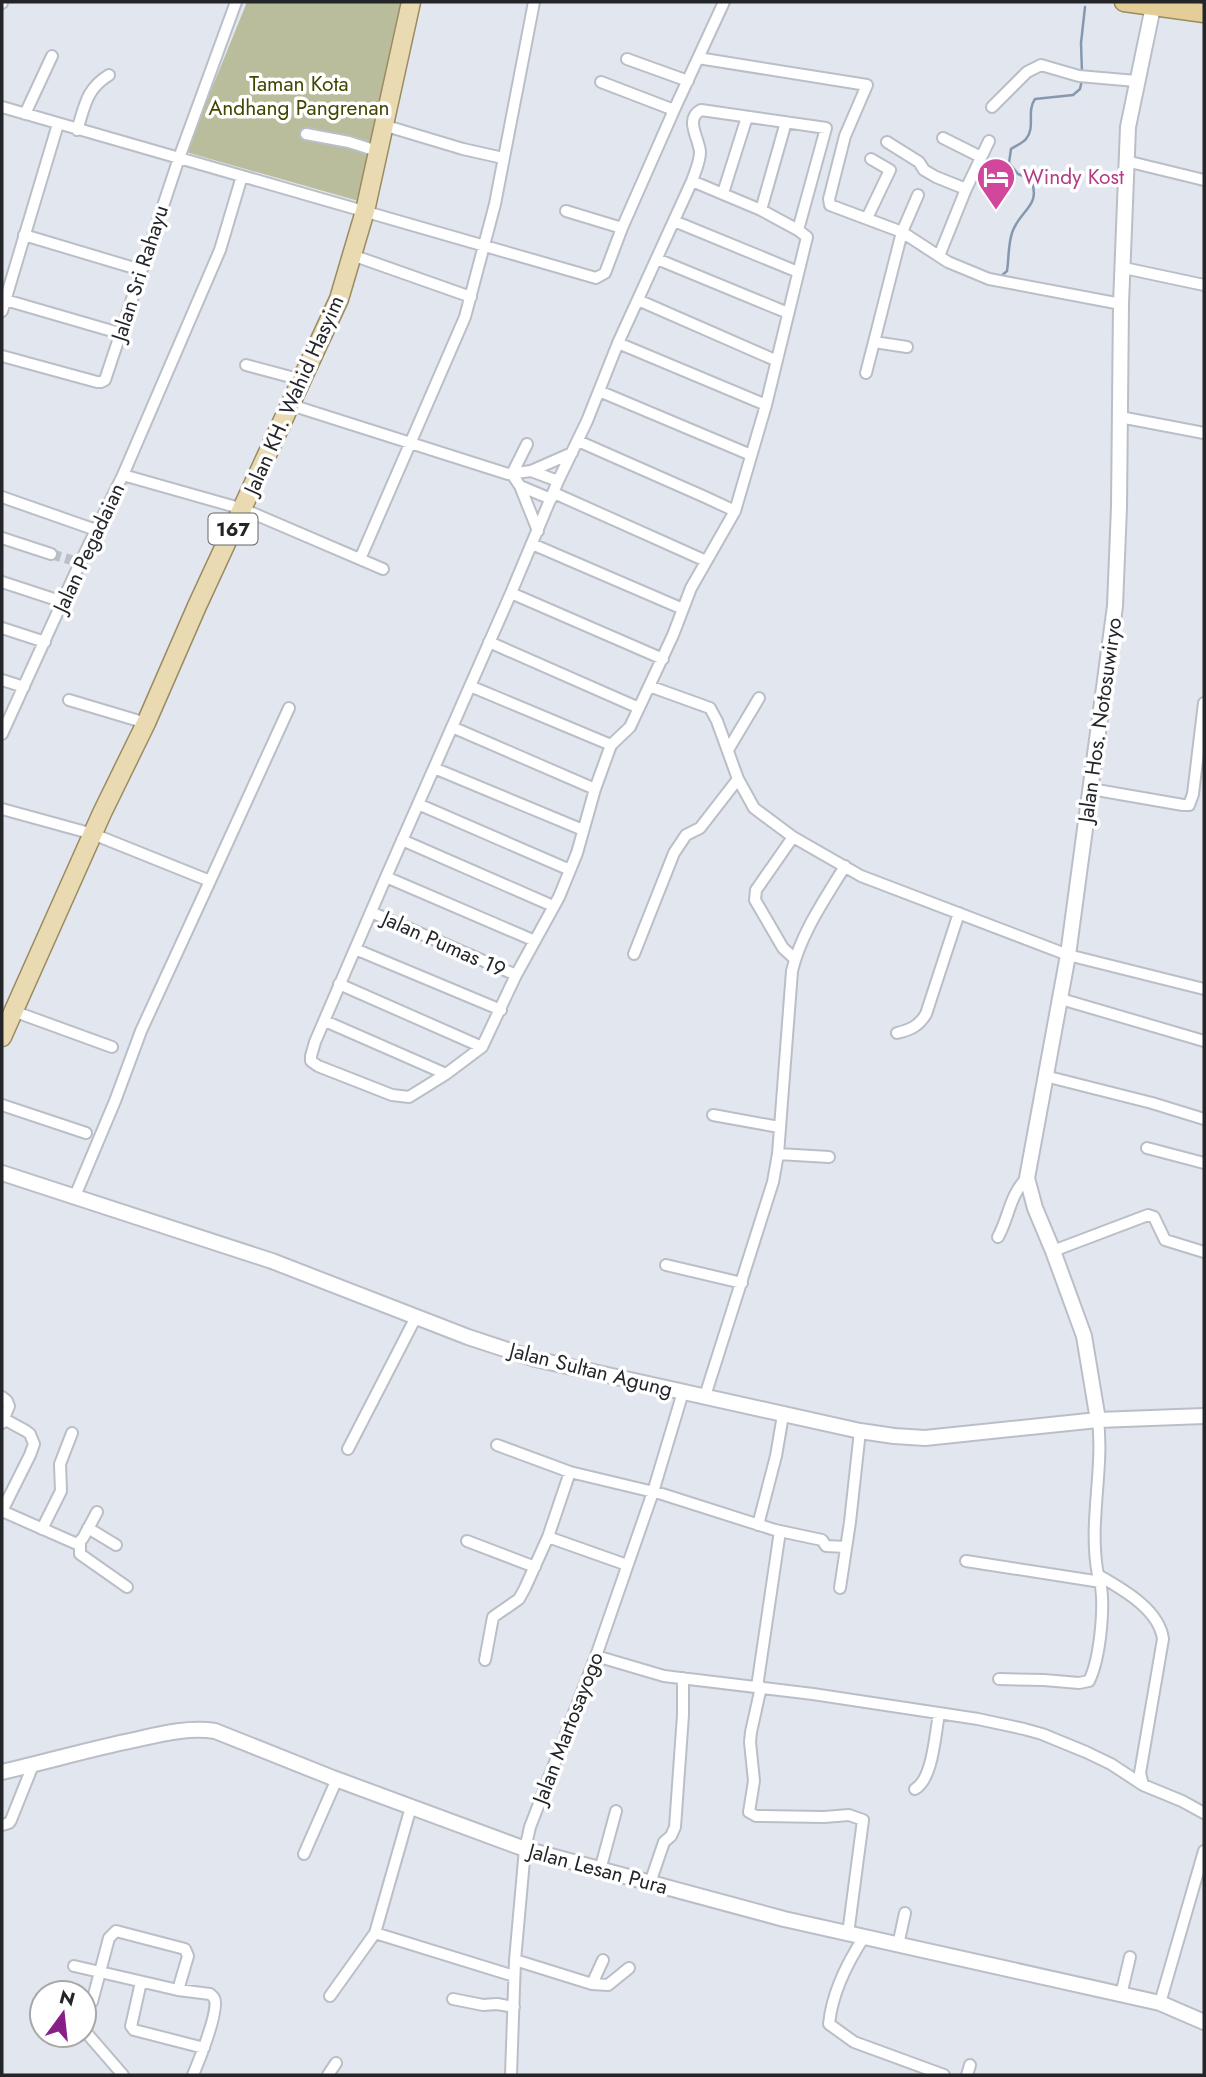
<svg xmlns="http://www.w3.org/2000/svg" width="1206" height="2077" font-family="Jost,sans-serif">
<rect width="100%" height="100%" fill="#e1e6ef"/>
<path fill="#babd9b" d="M247,2H406L362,202L186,152Z"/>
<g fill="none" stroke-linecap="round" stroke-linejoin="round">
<path stroke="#8698af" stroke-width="2.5" d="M1082,73L1081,43L1085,7
M1000,277L1007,271C1009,258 1008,245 1012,233C1019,210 1042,207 1031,179L1018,174L1009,163L1011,149C1015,146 1023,143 1026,139C1036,127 1026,112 1035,99L1073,95L1080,89L1082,80"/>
<path stroke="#bbbfc7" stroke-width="10" stroke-dasharray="10 5" stroke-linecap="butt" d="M51,554L78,562"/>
<g stroke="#babfc7" stroke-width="14">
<path id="minor" d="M2,3V2
M698,58L867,85L845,136L829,199L830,205L902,232L948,262L989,279L1121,304
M627,59L688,81
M601,82L674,110L724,2
M2,107L596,278L605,273L622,228L674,110
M992,107L1027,72L1041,65L1079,76L1136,81
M25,114L52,56
M383,125L463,149L503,158
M77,130C85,106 86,89 109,75
M306,134L349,142L377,151
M943,138L981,157
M887,142L919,162L924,170L936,177L966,189
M1126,161L1204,180
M692,181L761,210L798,230L807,237L766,405L735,511L691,588L673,635L630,727L611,745L595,789L577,853L559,897L516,975L482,1047L446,1074L409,1097L392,1095L318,1066L311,1061V1056L315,1042L386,877L511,593L558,481L587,421L618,343L692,181C695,172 700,162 700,152C699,138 684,119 701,110L826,128L798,230
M723,193L747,117
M761,210L786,122
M566,211L622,228
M867,218L890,170L871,159
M674,221L798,272
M24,235L141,270
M352,255L471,297
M939,256L966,189L989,141
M657,259L788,313
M1124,268L1204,285
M2,299L119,333
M638,300L775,360
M2,311L58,124
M618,343L766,405
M907,347L874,342L902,232L918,195
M2,356L97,382H101L105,380L179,158L236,2
M246,365L302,380
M866,373L874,342
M599,391L751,455
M291,405L508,474L531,471L558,481
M1120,417L1204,433
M578,441L705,497L735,511
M531,471L572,453
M512,474L520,486L551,499
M512,474L527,444
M123,475L220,250L242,176
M520,486L538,531
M554,493L706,561
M2,497L96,530
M2,538L51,554
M532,544L683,609
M360,559L465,317L495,204L534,2
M2,582L63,602
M511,593L663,659
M2,628L45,642
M489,642L639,708
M2,680L24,687
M470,686L611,745
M649,686L710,708L717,721L738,779L754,808L793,837L861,876L1068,955L1204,989
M69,700L146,723
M452,727L595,789
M2,734L80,563L123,475L243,509L383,569
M728,750L759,698
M434,768L583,830
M1091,789L1183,805H1189L1193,794L1204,703
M418,804L570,870
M2,809L93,834L210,881L289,708
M793,837L756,890L755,900L783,948L795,959
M402,840L553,906
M386,877L535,941
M371,912L516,975
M355,949L501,1010
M634,954L674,853L686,835L700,828L738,779
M339,984L482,1047
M1061,999L1204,1041
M13,1011L112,1047
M325,1021L446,1074
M897,1033C910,1030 919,1026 926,1014L959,913
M1045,1076L1152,1103L1204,1119
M2,1105L86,1133
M713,1115L779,1127
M1147,1148L1204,1163
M778,1154L829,1157
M75,1196L115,1101L141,1031L210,881
M998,1237C1009,1217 1010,1194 1027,1178
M1053,1251L1148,1215L1154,1217L1165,1240L1204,1252
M666,1265L742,1283
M705,1396L773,1182L778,1154L792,971C801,933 825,899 845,866
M2,1397L7,1401L9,1406L2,1423
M1098,1420C1104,1472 1088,1523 1098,1575C1122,1589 1159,1609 1163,1639L1140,1773L1143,1785L1182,1801L1204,1813
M497,1445L570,1472L662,1494L775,1530L822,1540L826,1546L846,1547
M348,1449L416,1317
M2,1511L77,1544L83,1538L97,1512
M2,1511L30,1455L34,1444L30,1434L26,1431L4,1419
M758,1525L776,1456L783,1415
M88,1528L116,1545
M42,1529L61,1491L60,1464L72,1433
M548,1537L627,1565
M467,1541L535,1567
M80,1542V1554L127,1587
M966,1561L1101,1582
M840,1588L850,1522L860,1431
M596,1656L664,1676L813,1694L978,1719L1024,1729L1042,1734L1086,1752L1111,1764L1143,1785
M485,1660L493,1617L519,1599L525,1588L548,1537L570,1472
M999,1679L1044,1680L1079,1683L1089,1681C1100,1659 1107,1598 1098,1575
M757,1687L780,1531
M761,1687L751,1732L750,1742L754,1781L749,1812L756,1816L824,1817L849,1815L863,1820L848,1934
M915,1789C933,1779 935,1734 939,1714
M2,1825L9,1823L11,1820L33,1765
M304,1854L337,1779
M600,1870L616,1811
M650,1883L664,1842L671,1836L675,1827L683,1715V1678
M375,1933L411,1807
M864,1937C847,1963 832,1994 829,2024L854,2042L944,2075
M898,1945L905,1913
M515,1960L592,1984L603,1960
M74,1966L178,1990L210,1994C211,1995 213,1996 214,1998C221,2008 198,2063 193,2075
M141,1982L132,2022L131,2026L134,2030L204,2048
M592,1984L608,1985L629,1968
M1121,1995L1130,1957
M330,1996L375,1933L514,1976
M453,1999L483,2005L497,2004L514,2007
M92,2002L109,1938L116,1931L185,1949L188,1956L178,1990
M1160,2003L1204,1851
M84,2030L123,2075
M328,2075L336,2063
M511,2075L515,1960L525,1849L530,1827L596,1656L653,1492L683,1392
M967,2075L970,2065"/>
</g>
<g stroke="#babfc7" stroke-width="18">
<path id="tertiary" d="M2,1173L272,1261L468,1337L535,1359L860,1431L894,1436L925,1438L1098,1420L1204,1416
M1098,1420L1084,1336L1053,1251L1035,1208L1027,1178L1068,955L1115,606L1119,507L1121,304L1128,127L1154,2
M2,1772C46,1762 90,1749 134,1740C161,1734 188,1727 215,1731L333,1778L525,1849L784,1919L1160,2003L1204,2022"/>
</g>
<g stroke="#9b8b61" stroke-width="21">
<path id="primary" d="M2,1037L102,813L146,723L197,606L339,299L365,211L411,2"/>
</g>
<g stroke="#9b8b61" stroke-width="21">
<path id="trunk" d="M1124,2L1204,13"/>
</g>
<use href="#minor" stroke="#fff" stroke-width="10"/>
<use href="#tertiary" stroke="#fff" stroke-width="14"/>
<use href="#primary" stroke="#eadab2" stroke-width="18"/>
<use href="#trunk" stroke="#e3ce98" stroke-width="18"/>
</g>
<defs>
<g id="hotel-pin" transform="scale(2.0125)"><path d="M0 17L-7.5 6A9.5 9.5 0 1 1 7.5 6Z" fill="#d1479c" stroke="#fff"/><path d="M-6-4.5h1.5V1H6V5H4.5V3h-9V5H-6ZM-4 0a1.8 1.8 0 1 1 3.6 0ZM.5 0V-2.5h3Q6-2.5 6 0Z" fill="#fff"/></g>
</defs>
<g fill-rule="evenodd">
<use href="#hotel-pin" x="996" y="177"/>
</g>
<g text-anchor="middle" stroke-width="7" stroke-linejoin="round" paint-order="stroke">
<rect fill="#fff" stroke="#656668" stroke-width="2" x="208.5" y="513.5" width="49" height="31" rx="5"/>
<g font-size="19" font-weight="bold" fill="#232528">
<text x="233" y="536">167</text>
</g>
<g font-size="21" fill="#444501" stroke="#fff">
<text x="299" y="91">Taman Kota<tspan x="299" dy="24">Andhang Pangrenan</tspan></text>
</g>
<g font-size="21" fill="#b23c85" stroke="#fff" text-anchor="start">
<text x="1023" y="184">Windy Kost</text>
</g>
<g font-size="21" fill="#232528" stroke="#fff">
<text transform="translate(140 273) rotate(-72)" y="7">Jalan Sri Rahayu</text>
<text transform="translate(294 395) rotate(-66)" y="7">Jalan KH. Wahid Hasyim</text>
<text transform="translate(89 548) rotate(-65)" y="7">Jalan Pegadaian</text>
<text transform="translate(1100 720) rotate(-82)" y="7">Jalan Hos. Notosuwiryo</text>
<text transform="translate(444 944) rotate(24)" y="7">Jalan Pumas 19</text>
<text transform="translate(591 1370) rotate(14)" y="7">Jalan Sultan Agung</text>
<text transform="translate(568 1728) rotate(-69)" y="7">Jalan Martosayogo</text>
<text transform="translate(598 1869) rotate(15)" y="7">Jalan Lesan Pura</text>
</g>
</g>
<rect width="1206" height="2077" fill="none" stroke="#232528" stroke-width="7"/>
<g transform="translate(63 2014) rotate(15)"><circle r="33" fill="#ffffff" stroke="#a7a8a9" stroke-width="2"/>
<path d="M0-5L12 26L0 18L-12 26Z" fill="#871f86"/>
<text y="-10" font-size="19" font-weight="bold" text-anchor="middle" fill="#232528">N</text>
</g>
</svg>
